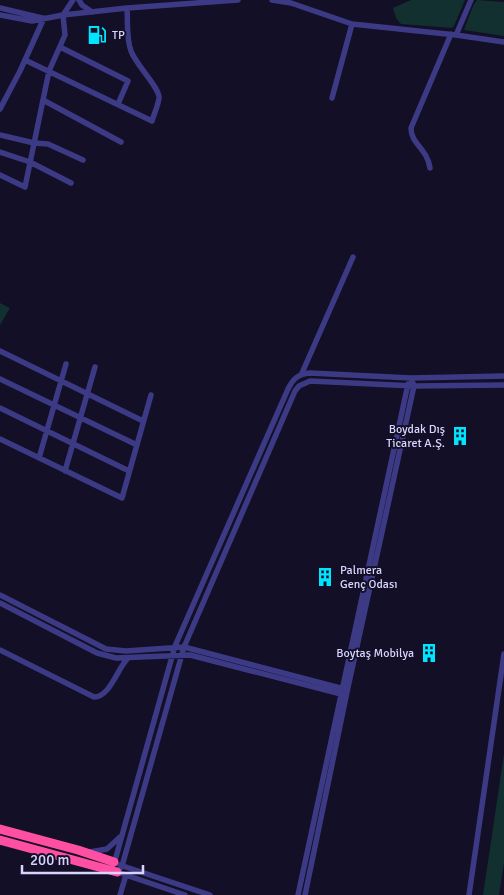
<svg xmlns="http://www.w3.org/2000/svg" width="504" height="895" font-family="Signika,sans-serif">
<rect width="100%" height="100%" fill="#130f26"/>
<path fill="#12302f" d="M411,0H465L454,26L452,28L401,24L396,18L393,8Z
M477,0L504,2V36L464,30L473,6Z
M0,303L10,308L0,325Z
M504,754V863L499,895H483Z"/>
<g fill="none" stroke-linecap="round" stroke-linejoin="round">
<path stroke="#3d3a85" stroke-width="5.5" d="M79,0L82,5L92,12
M272,0L291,3L352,24L456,35L504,42
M0,8L42,18
M0,15L32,21L63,15L127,8L238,0
M63,15L73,0
M456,35L471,0
M60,47L128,81L118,104
M25,60L152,121C154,114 158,106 159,98C160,88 136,65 131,51C126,38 128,22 127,8
M332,98L352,24
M43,100L121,142
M0,109L20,71L44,18
M0,135L34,143L48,144L83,160
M0,152L30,162L71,183
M430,168C427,148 411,144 411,128L451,34
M0,175L25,187L49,71L65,35L63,15
M0,351L143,421
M302,373L353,257
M0,379L137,445
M0,408L129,471
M0,439L122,498L151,395
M39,458L66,364
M65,471L95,367
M0,595L106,649L126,651L184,647L344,689
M0,603L97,653L116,658L190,655L341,694H343
M0,650L94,697C110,697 117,669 128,658
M90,852L107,849L120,837
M114,864L175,646L288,389C293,379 298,374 310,373L411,378L504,376
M120,865L210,895
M117,872L122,866L184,647L295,391L299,386L310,381L414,386L504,385
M117,872L185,895
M120,895L126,875
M298,895L408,384
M305,895L347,692L414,386L411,378
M469,895L504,654"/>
<path stroke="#ff4fa3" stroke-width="9" d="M0,829L78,850L114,862
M0,840L117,872"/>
</g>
<defs>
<g id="fuel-bare" transform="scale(1.5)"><path d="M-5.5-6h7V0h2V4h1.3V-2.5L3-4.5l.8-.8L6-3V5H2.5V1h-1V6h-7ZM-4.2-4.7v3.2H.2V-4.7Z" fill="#00e5ff" stroke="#130f26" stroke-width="2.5" paint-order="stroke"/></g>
<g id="building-bare" transform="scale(1.5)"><path d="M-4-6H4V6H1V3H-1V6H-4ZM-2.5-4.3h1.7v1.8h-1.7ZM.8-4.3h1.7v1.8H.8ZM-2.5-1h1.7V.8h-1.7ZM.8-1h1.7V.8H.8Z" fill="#00e5ff" stroke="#130f26" stroke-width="2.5" paint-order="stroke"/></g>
</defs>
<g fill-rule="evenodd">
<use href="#fuel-bare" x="97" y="35"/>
<use href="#building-bare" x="460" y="436"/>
<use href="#building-bare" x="325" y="577"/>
<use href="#building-bare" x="429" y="653"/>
</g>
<g text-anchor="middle" stroke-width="4" stroke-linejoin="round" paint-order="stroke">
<g font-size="12" fill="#d9d4ff" stroke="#130f26" text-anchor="start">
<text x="112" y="39">TP</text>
<text x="445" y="433" text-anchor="end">Boydak Dış<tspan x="445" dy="14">Ticaret A.Ş.</tspan></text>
<text x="340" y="574">Palmera<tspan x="340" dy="14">Genç Odası</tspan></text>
<text x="414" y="657" text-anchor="end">Boytaş Mobilya</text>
</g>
</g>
<path d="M22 865v8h121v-8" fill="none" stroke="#d9d4ff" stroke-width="2.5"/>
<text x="30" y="865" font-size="15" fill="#d9d4ff" stroke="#130f26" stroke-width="4" paint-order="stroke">200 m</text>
</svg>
